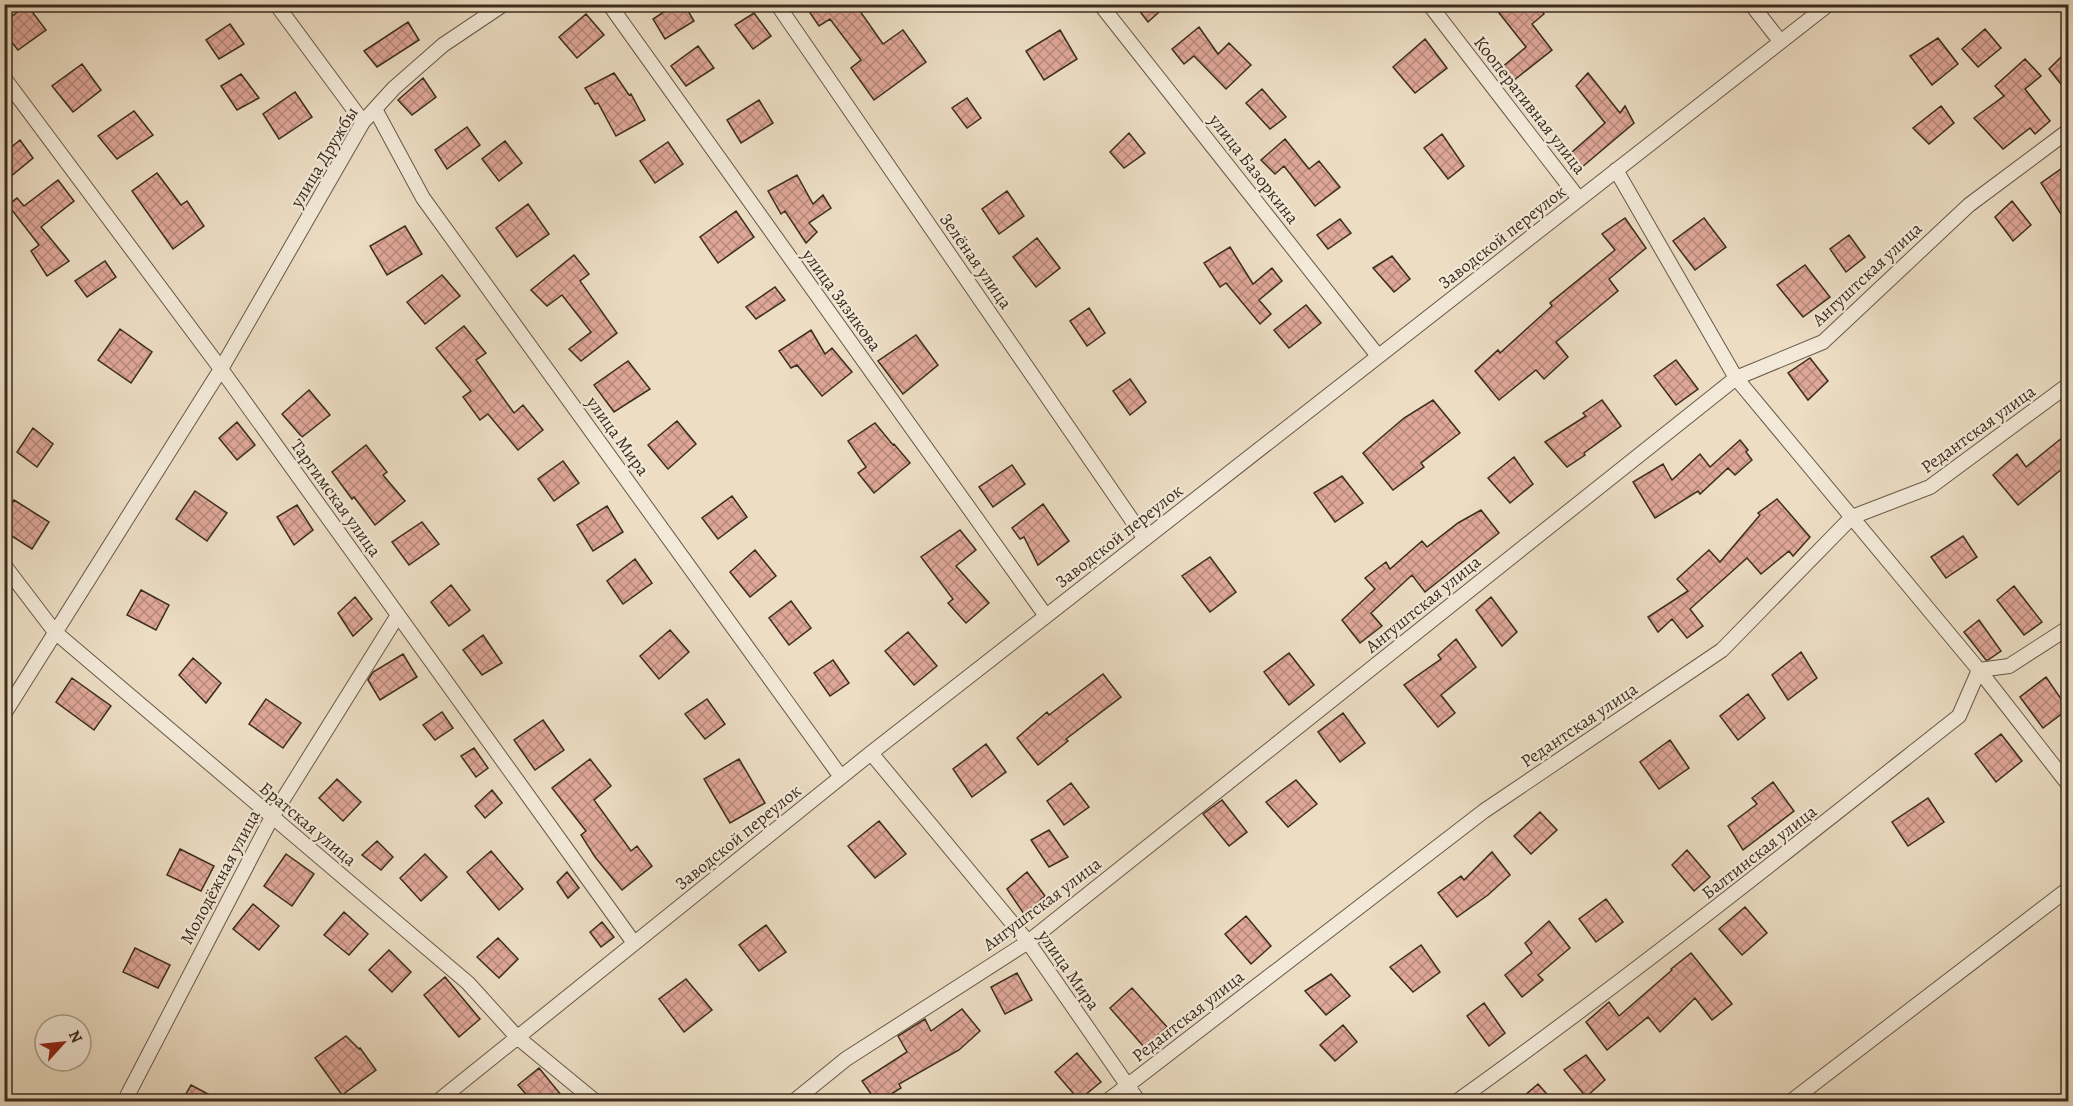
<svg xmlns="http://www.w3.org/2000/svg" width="2073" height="1106" font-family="Alegreya,serif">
<defs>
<pattern id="building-cross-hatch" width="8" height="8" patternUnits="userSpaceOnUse" patternTransform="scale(1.5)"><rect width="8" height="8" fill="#dfa798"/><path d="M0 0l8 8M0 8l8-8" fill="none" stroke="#b6887b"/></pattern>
</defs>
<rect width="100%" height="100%" fill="#ecddc3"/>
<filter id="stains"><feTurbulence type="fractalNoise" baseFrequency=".00333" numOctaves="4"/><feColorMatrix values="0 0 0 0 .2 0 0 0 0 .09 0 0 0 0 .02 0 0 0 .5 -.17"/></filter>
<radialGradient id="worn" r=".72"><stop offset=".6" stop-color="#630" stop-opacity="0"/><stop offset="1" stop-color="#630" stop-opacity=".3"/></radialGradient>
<path fill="url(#building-cross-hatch)" stroke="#3b2d1f" stroke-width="1.5" d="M676,4H684L694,21L665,39L653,19Z
M804,4H855L883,44L903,30L926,62L874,100L851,68L861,60L830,19L819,26Z
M1134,4H1168L1148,22Z
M1492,4H1536L1544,14L1532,24L1552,50L1513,81L1501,68L1526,47Z
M27,5L46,30L18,50L4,33V22Z
M754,13L771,36L753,49L735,25Z
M586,14L604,35L577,58L559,37Z
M408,22L419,40L377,67L364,51Z
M230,24L244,44L219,59L206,40Z
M1199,27L1218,54L1229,43L1251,65L1226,89L1194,56L1184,64L1172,49Z
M1985,29L2001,48L1978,67L1962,49Z
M1060,30L1077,59L1044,80L1026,51Z
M1938,38L1958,64L1932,85L1910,56Z
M1425,39L1447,68L1415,93L1393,67Z
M698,46L714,68L686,86L671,66Z
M2068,50V93L2049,69Z
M2025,59L2041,76L2025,89L2050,121L2035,134L2030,128L2003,149L1974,118L2004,96L1995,86Z
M82,64L101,90L73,112L52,86Z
M614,73L629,95L631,94L645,120L616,136L598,103L595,104L585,88Z
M1588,73L1620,113L1625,106L1634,123L1581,168L1571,153L1605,123L1576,86Z
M241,74L259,98L237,110L221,86Z
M423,78L436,97L412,115L398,100Z
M1262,89L1286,117L1270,129L1246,103Z
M295,92L312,117L279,139L263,114Z
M967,98L981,118L967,128L952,108Z
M759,100L773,123L741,143L727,120Z
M1941,106L1954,123L1929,144L1913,128Z
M134,111L153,135L117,159L98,136Z
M467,127L480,145L447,169L435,150Z
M1129,133L1145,153L1124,168L1110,152Z
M1442,134L1464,166L1448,179L1424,148Z
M1285,139L1309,169L1319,161L1340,187L1315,206L1284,166L1275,174L1261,160Z
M20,140L33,158L4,182V153Z
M505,141L522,163L499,181L482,159Z
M668,142L683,164L655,183L640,161Z
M2068,164V225L2041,183Z
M157,173L181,205L187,201L204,226L173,249L132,191Z
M797,175L813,204L823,195L831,208L809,223L817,232L806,243L785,211L781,214L768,191Z
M58,180L74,201L41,227L69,261L47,276L31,251L39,245L8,205L17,198L24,206Z
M1007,191L1024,216L999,234L982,209Z
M2012,201L2031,225L2013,241L1995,217Z
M528,204L549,234L517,257L496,228Z
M736,211L754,237L718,263L700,237Z
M1625,218L1646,248L1609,279L1618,291L1556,342L1568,357L1544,379L1536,370L1499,400L1475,371L1498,350L1500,353L1552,306L1550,303L1615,250L1602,234Z
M1704,218L1726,247L1695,270L1673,241Z
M1340,219L1351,233L1328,249L1317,235Z
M405,226L422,254L387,275L370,246Z
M1849,235L1865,257L1846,272L1830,249Z
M1037,238L1060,268L1036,287L1013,257Z
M1230,247L1253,284L1272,268L1282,281L1259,300L1271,314L1260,324L1226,283L1220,287L1204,263Z
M574,255L589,274L580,281L617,333L581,361L569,349L591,332L562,295L547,306L531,290Z
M1392,256L1410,279L1394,292L1373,268Z
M105,261L116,277L87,297L75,281Z
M1805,265L1830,297L1803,317L1777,285Z
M442,275L460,296L425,324L407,302Z
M775,287L785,300L756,319L746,307Z
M1306,305L1321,323L1289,348L1274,330Z
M1089,308L1105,333L1087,346L1070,321Z
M464,326L486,353L476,360L514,413L523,405L543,430L518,450L488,414L480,420L463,397L471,391L436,348Z
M120,329L152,352L131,383L98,360Z
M811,330L825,354L832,348L852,372L822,396L797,365L791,368L779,351Z
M916,335L938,365L903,394L878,361Z
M1810,358L1828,381L1808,400L1788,373Z
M1676,360L1698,389L1676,405L1654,376Z
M628,361L650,389L614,412L594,385Z
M1130,379L1146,402L1130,415L1113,391Z
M309,390L330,415L302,437L282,414Z
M1433,400L1460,433L1421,463L1424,467L1393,490L1363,453L1404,418Z
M1602,400L1621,426L1584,453L1585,455L1567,467L1545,442L1586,416L1583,413Z
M677,421L696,444L668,469L648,445Z
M237,422L255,445L237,460L219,438Z
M875,423L893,445L894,444L910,463L874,493L858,473L866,467L848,441Z
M33,428L53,444L37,467L17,452Z
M2068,433V464L2018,505L1993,475L2017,454L2026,467Z
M1740,440L1748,450L1746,452L1752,460L1735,475L1728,468L1700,494L1698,491L1655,518L1633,482L1663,464L1672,480L1700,454L1710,467Z
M366,445L387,472L383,475L405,501L375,525L354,497L352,499L332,472Z
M1514,457L1533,484L1510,503L1488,478Z
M563,461L579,483L554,501L538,479Z
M1012,465L1025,484L993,507L979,487Z
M1342,476L1363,503L1335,522L1314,493Z
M195,491L227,513L207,541L176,519Z
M732,496L747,517L718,539L702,518Z
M1777,499L1810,537L1793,556L1789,551L1761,574L1747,558L1690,609L1703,626L1687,638L1672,619L1658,632L1648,617L1688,591L1677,579L1709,550L1720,562L1760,515L1758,513Z
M14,500L49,522L32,549L4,531V514Z
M1043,504L1069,541L1038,565L1024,537L1020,539L1012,528Z
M297,505L313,530L294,545L277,517Z
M607,506L623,532L593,551L577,525Z
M1481,510L1499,533L1425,592L1412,575L1371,613L1382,626L1360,643L1342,620L1375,589L1365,578L1386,562L1390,569L1422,541L1427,547L1458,523Z
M422,522L439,544L409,565L392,542Z
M960,530L976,550L956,566L989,603L966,623L948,603L953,599L921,557Z
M1963,536L1977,557L1946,578L1931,557Z
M755,550L776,576L750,597L730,572Z
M1210,557L1236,592L1210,612L1182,576Z
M635,559L652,583L623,604L607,581Z
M451,585L470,610L449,626L431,602Z
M2014,586L2042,622L2024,635L1997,600Z
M141,590L169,605L156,630L127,615Z
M355,597L372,619L353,636L338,613Z
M1491,597L1517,632L1502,646L1476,610Z
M791,601L811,628L789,645L769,618Z
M1979,620L2001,651L1988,660H1986L1964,632Z
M670,630L689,652L659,679L640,656Z
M908,632L937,666L914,685L885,651Z
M483,635L502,663L482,675L463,650Z
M1456,639L1476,667L1441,695L1455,713L1438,727L1404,685L1441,659L1438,655Z
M1801,652L1817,678L1788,700L1772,675Z
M1289,653L1314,685L1289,705L1264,672Z
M403,654L417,677L380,700L368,680L373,672Z
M193,658L221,683L206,703L179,675Z
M833,660L849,683L830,696L814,673Z
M1103,674L1121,697L1066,739L1068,741L1038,765L1017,738L1047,712L1049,715Z
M2046,677L2068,709L2043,728L2020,697Z
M72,678L111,706L94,730L56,702Z
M1748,694L1765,718L1738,740L1720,716Z
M266,699L301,723L283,748L249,724Z
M707,699L725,724L705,739L685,714Z
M442,712L453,728L435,740L423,725Z
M1343,713L1365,743L1340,762L1318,732Z
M543,720L564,750L535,770L514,740Z
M2001,734L2022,761L1996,782L1975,754Z
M1670,740L1689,768L1659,789L1640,762Z
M986,744L1006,772L972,797L953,769Z
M474,748L488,768L476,777L461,756Z
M590,759L611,786L594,800L631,851L637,846L652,866L622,890L595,857L581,835L586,831L552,788Z
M739,759L765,803L730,823L704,779Z
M337,779L361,802L343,821L319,798Z
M1296,780L1317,804L1288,827L1266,802Z
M1773,782L1794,811L1743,850L1728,826L1757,804L1752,798Z
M1071,783L1089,807L1064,825L1047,801Z
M492,790L502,803L485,818L475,806Z
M1928,798L1944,822L1908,846L1892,822Z
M1222,800L1247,832L1229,846L1203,814Z
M1540,812L1557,830L1531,854L1514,836Z
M879,821L906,854L875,878L848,846Z
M1049,830L1068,857L1049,867L1031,840Z
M377,841L393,857L381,870L362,855Z
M180,849L214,866L201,891L167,875Z
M1687,850L1710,877L1694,891L1672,865Z
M491,851L523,889L499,910L467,872Z
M1492,852L1510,875L1488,895L1457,917L1438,893L1461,876L1464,880Z
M286,854L314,874L292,906L264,886Z
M425,854L447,877L421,901L400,878Z
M567,872L579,888L568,898L557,882Z
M1027,872L1045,896L1024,914L1007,889Z
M1606,899L1623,922L1596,942L1579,919Z
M253,904L279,926L259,950L233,929Z
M1745,907L1767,933L1742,955L1719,929Z
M344,912L368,934L349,955L324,935Z
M1246,916L1271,946L1251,964L1225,934Z
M1549,921L1570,948L1538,975L1543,980L1522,997L1505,975L1532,953L1525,943Z
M602,922L614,937L601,947L590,932Z
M766,925L786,952L759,971L739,945Z
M498,938L518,959L499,978L477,957Z
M1421,945L1440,972L1413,992L1390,967Z
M135,948L170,965L158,988L123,972Z
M389,950L411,972L392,992L369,970Z
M1691,953L1732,1004L1712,1020L1695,998L1660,1032L1648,1017L1607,1050L1586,1022L1609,1002L1619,1016L1672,970L1671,969Z
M1017,973L1032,1000L1005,1014L991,987Z
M1331,974L1350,996L1326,1015L1305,991Z
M445,977L480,1019L459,1037L424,995Z
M686,979L712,1010L684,1032L659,999Z
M1132,988L1167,1027L1144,1047L1110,1008Z
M1484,1003L1505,1033L1489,1046L1467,1016Z
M962,1009L980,1031L959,1050L899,1084L901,1088L880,1101H876L862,1081L907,1052L898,1036L925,1019L931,1031Z
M1343,1025L1357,1042L1335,1061L1320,1045Z
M346,1036L359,1049L360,1048L376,1070L342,1095L315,1058Z
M1077,1053L1101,1082L1079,1100L1055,1072Z
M1586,1055L1605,1080L1586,1097L1564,1070Z
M539,1068L566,1101H532L518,1085Z
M1538,1084L1553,1101H1518Z
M191,1085L221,1101H182Z"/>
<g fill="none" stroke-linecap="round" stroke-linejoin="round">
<g stroke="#675948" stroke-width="16">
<path id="minor" d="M276,4L363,122
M609,4L1046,616
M777,4L1145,539
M1100,4L1378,356
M1429,4L1579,199
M1751,4L1780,41
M4,78L221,369L634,943
M375,109L423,198L841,777
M1616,170L1736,378L1979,670L2068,784
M4,565L55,632L468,983L517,1037L596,1102
M4,714L221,369L363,122L394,88L443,45L504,4
M871,753L1028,942L1139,1102
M124,1102L272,817L398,615
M437,1102L871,753L1829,4
M793,1102L846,1059L1028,942L1736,378L1823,342L1969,205L2068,131
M1106,1102L1484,811L1722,650L1852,517L1930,487L2068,385
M1456,1102C1628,979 1793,847 1959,716L1979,670L2009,666L2068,628
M1790,1102L2068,889"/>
</g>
<use href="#minor" stroke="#f3e9d8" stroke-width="14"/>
</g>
<g text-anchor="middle" stroke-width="4.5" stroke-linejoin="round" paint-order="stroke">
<g font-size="18" fill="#3b2d1f" stroke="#f3e9d8">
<text transform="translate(1530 105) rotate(52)" y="6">Кооперативная улица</text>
<text transform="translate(324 157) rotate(-59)" y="6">улица Дружбы</text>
<text transform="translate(1254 169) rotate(52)" y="6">улица Базоркина</text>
<text transform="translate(1502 237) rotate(-38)" y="6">Заводской переулок</text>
<text transform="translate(976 261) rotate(55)" y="6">Зелёная улица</text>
<text transform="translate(1867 274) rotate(-43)" y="6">Ангуштская улица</text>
<text transform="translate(842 300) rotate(54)" y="6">улица Зязикова</text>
<text transform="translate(1978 429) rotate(-36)" y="6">Редантская улица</text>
<text transform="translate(618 436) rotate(54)" y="6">улица Мира</text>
<text transform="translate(336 498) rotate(54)" y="6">Таргимская улица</text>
<text transform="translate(1119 536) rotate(-38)" y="6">Заводской переулок</text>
<text transform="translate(1423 604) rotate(-39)" y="6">Ангуштская улица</text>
<text transform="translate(1579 725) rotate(-34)" y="6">Редантская улица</text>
<text transform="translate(308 824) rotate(40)" y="6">Братская улица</text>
<text transform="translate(738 837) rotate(-39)" y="6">Заводской переулок</text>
<text transform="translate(1759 852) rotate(-38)" y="6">Балтинская улица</text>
<text transform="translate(220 877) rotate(-62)" y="6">Молодёжная улица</text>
<text transform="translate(1042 904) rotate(-37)" y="6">Ангуштская улица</text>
<text transform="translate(1069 970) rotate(55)" y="6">улица Мира</text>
<text transform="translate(1188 1016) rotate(-38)" y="6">Редантская улица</text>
</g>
</g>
<rect width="2073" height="1106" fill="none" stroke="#ecddc3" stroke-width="24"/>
<rect x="6" y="6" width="2061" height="1094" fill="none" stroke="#3b2d1f" stroke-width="3"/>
<rect x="12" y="12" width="2049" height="1082" fill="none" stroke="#3b2d1f" stroke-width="1.5"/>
<g transform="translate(63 1043) rotate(63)"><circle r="28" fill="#f3e9d8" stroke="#a99e8e" stroke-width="1.5"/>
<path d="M0-4.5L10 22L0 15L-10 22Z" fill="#8f2418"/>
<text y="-9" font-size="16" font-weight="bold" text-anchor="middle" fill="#3b2d1f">N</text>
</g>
<rect width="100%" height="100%" filter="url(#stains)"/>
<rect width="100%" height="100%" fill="url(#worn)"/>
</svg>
